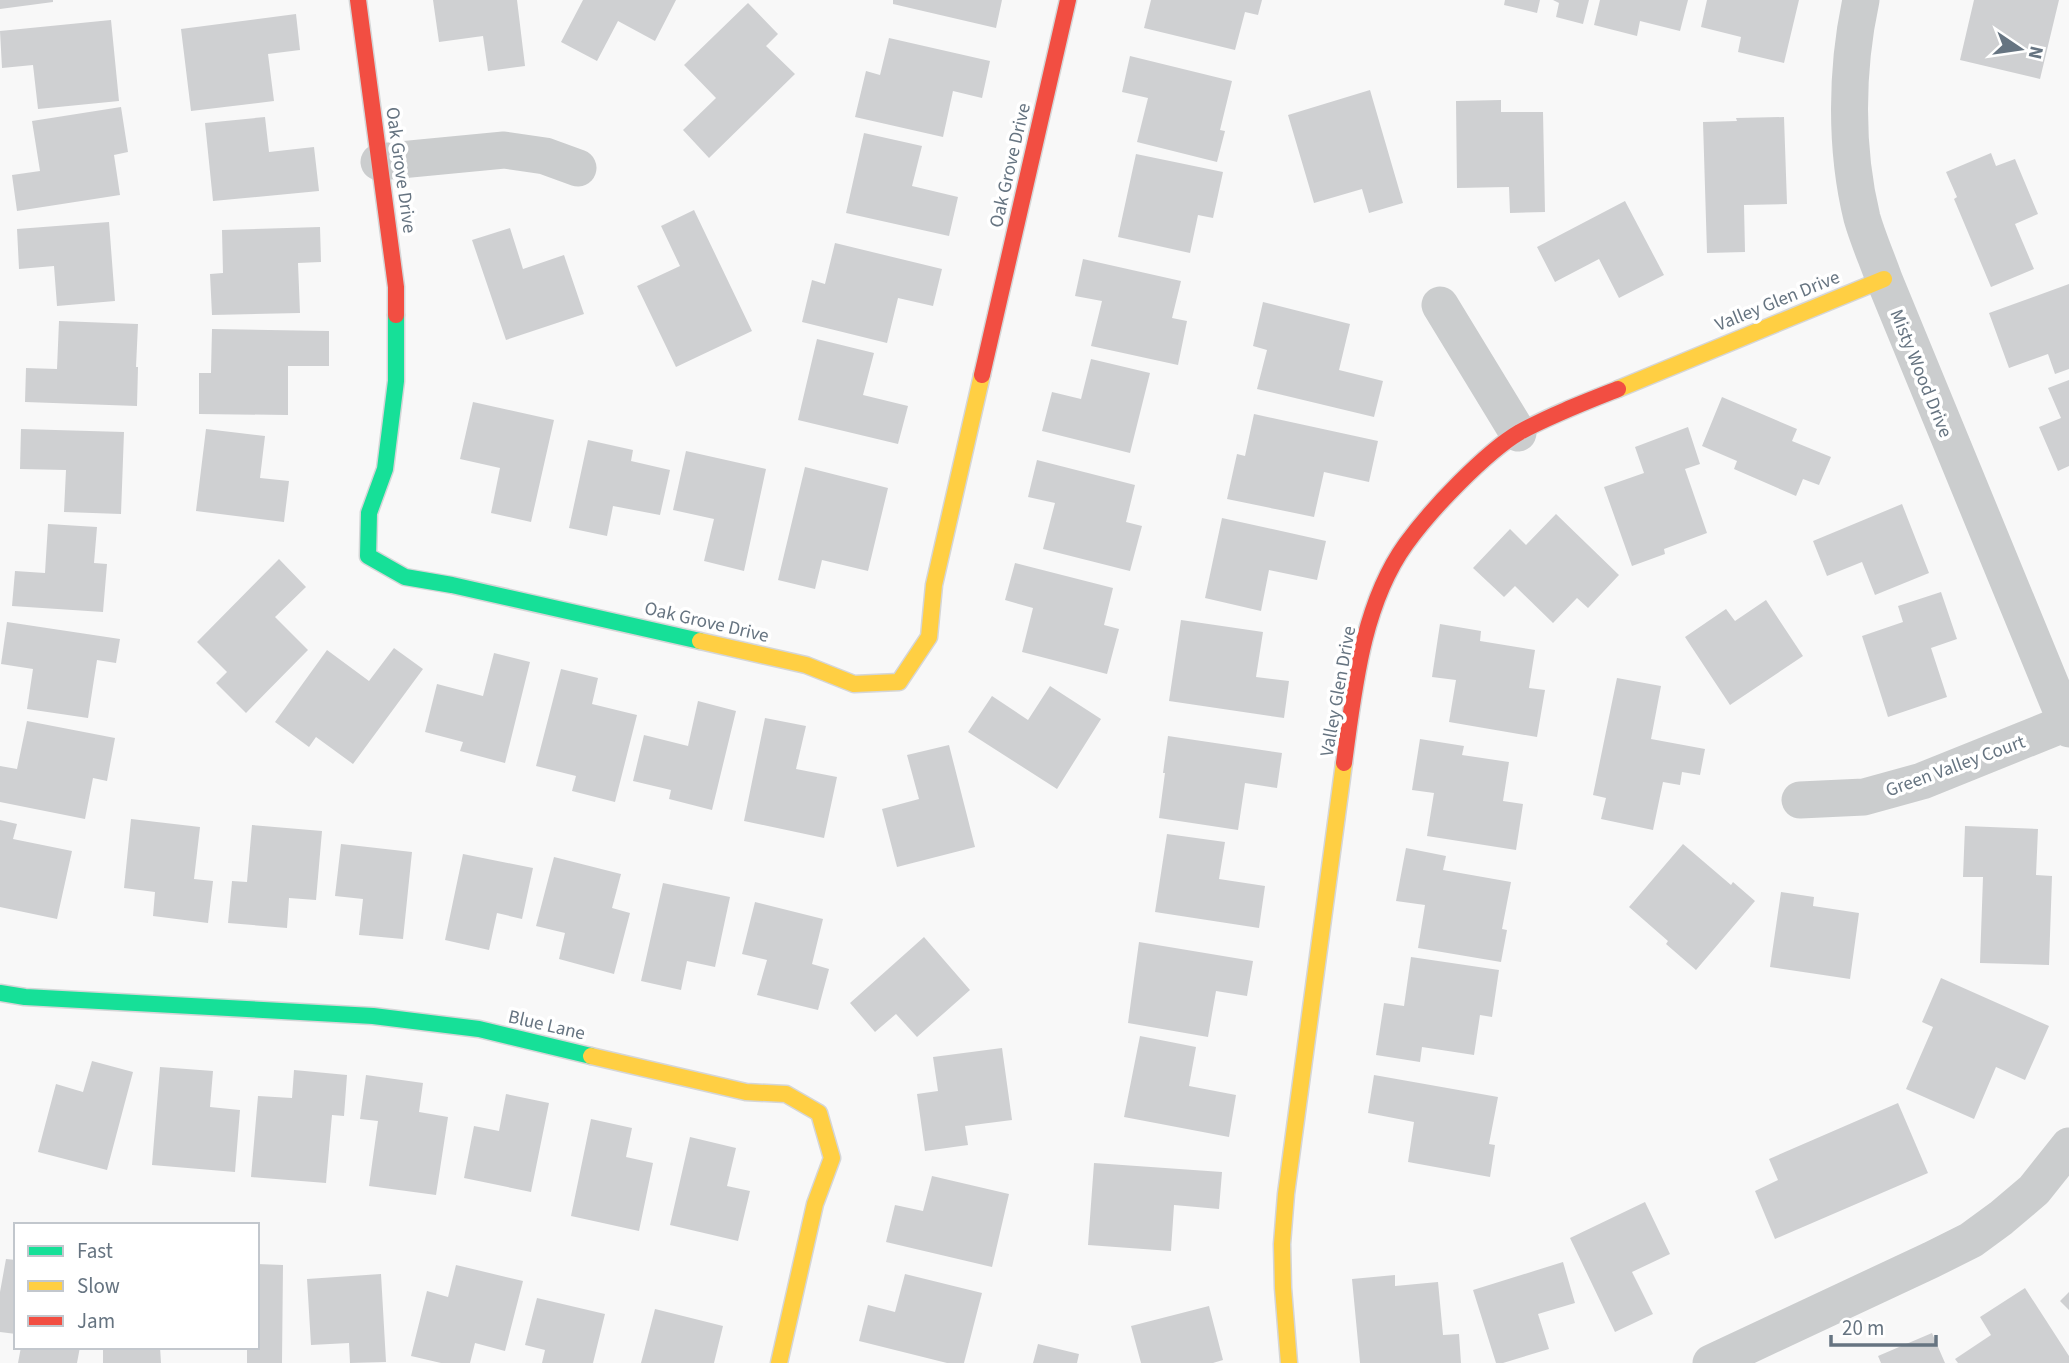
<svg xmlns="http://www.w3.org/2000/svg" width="2069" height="1363" font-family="'Source Sans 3',sans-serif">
<rect width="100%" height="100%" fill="#f8f8f8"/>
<path fill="#cfd0d2" d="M0,0H53V2L0,9Z
M433,0H517L525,66L488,71L483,36L439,42Z
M583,0H676L655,41L618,21L597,61L561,42Z
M893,0H1002L996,28L893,4Z
M1151,0H1262L1258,15L1245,12L1235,50L1144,28Z
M1505,0H1540L1537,13L1504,5Z
M1553,0H1589L1583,24L1556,17L1559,3Z
M1600,0H1688L1680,31L1640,21L1637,36L1594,25Z
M1707,0H1799L1784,63L1738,52L1741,37L1701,27Z
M1974,0H2059L2040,79L1960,60Z
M748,3L778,34L766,46L795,74L709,158L683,130L716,98L684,65Z
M296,14L300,50L268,54L274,101L191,111L181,29Z
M111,20L119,101L38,109L33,65L2,68L0,31Z
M889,38L990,61L982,98L953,91L943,137L855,117L866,71L880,75Z
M1130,56L1232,81L1220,130L1225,131L1217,162L1137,142L1148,98L1122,92Z
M1370,90L1403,203L1369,213L1362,189L1314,203L1288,115Z
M1501,100V112H1543L1545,212L1510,213L1509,187L1457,188L1456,101Z
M121,107L128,152L114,155L120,195L17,211L12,175L40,171L32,121Z
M265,117L269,152L314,147L319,191L213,201L205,123Z
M1784,117L1787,204L1744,205L1745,252L1707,253L1703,122L1737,121L1736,118Z
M864,133L922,146L912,186L958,197L949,236L846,213Z
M1991,153L1996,166L2015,159L2038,214L2015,224L2034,269L1991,287L1954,199L1957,197L1946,172Z
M1136,154L1223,172L1213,218L1198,215L1190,253L1118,237Z
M1625,201L1664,275L1619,298L1599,259L1555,282L1537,247Z
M694,210L752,331L676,367L637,286L680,266L661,226Z
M109,222L115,301L57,306L54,266L19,269L17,229Z
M320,227L321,262L298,263L300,313L212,315L210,274L223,273L222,230Z
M510,228L523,269L564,255L584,314L506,340L472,240Z
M835,243L942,269L933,306L898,298L887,343L802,322L812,280L825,284Z
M1083,259L1181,281L1172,318L1187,321L1178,365L1091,346L1102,301L1075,296Z
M2069,284V369L2055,374L2048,354L2009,368L1989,313Z
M1263,302L1350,324L1339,370L1383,381L1374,417L1257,389L1267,350L1253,346Z
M59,321L138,324L136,367H138L137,406L25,402L26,368L57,369Z
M212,329L329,331V366H288V415L199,414V373H211Z
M817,339L874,353L863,395L908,406L898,444L798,420Z
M1091,359L1150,373L1130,453L1042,431L1052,392L1081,399Z
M2069,380V466L2058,471L2039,427L2061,418L2048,388Z
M1722,397L1797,429L1792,441L1831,457L1819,485L1803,479L1796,496L1734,469L1737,461L1702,446Z
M473,402L554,420L531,522L491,513L500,468L460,459Z
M1254,414L1378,441L1369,482L1324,472L1314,517L1227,499L1237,454L1245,456Z
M1688,427L1700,464L1685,469L1707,533L1664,549L1665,554L1632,566L1604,487L1644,473L1635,447Z
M21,429L124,432L121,514L64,512L66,470L20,469Z
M206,429L265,436L260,478L289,481L284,522L196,511Z
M588,440L633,450L631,461L670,470L660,515L613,506L607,536L569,528Z
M686,451L766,469L744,571L704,561L714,519L673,510Z
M1037,460L1135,485L1126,522L1142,526L1130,571L1043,549L1055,503L1028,497Z
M805,467L888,488L868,571L822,560L815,589L778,580Z
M1902,504L1929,573L1875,595L1862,562L1827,576L1813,541Z
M1556,514L1619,575L1588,608L1577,598L1553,623L1515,586L1504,597L1473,568L1510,529L1526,545Z
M1222,518L1326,541L1317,580L1269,570L1261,611L1205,598Z
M48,524L97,527L94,563L107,564L103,612L12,606L15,571L45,573Z
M279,559L306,587L275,617L308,650L246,713L216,683L227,672L197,642Z
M1015,563L1113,588L1104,625L1119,629L1107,674L1022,652L1033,608L1005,600Z
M1941,592L1957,639L1931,648L1947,697L1888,717L1862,636L1903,622L1898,606Z
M1766,600L1803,656L1730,705L1685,637L1726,609L1735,621Z
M1181,620L1263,632L1256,677L1289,681L1284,718L1169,701Z
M7,622L120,639L116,663L97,660L88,718L27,709L33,669L1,664Z
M1440,624L1481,631L1480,641L1535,650L1529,688L1545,690L1537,737L1449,722L1456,680L1432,677Z
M394,648L423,669L353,764L316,737L309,747L275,722L327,650L369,681Z
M494,653L530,662L505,763L460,751L463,742L425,732L437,684L483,696Z
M561,669L598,678L592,704L637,715L615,802L572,791L576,776L536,766Z
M1617,678L1661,686L1651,739L1705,749L1700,775L1682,772L1680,785L1663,782L1653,830L1601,819L1606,798L1593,795Z
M1050,686L1101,719L1057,789L968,732L992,696L1028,720Z
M698,701L736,711L712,810L669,799L671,790L633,781L644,735L688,746Z
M765,718L806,726L796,769L837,777L824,838L744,821Z
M27,721L115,738L107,781L93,778L85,819L0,802V766L17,769Z
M1168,736L1282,753L1277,788L1245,783L1238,830L1159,818L1165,773H1163Z
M1420,739L1464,746L1462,755L1509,762L1503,801L1523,804L1516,850L1427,836L1434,793L1412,790Z
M949,745L975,847L897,867L882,809L919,799L907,755Z
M131,819L200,827L194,879L213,881L208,923L153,916L155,892L124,888Z
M0,820L17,824L13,839L72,851L57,919L0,907Z
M252,825L322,831L316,900L289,898L287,928L228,923L232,881L247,882Z
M1965,826L2038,829L2036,875L2052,876L2049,965L1980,963L1983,877H1963Z
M1167,834L1225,842L1219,879L1265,886L1259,928L1155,912Z
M341,844L412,852L403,939L359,935L363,899L335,896Z
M1683,844L1731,885L1733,882L1755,901L1696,970L1666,944L1668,941L1629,907Z
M1406,848L1446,856L1443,870L1511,882L1502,929L1507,930L1501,962L1418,948L1425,905L1396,901Z
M463,854L533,868L522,919L497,913L489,950L445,940Z
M554,857L621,874L612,908L630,913L614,974L559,959L565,933L536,926Z
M663,883L730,897L715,967L687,961L681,990L641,981Z
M1781,892L1814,897L1813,906L1859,913L1850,979L1770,967Z
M755,902L823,919L812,964L829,969L818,1010L757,995L767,960L742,954Z
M924,937L970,990L917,1037L896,1014L875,1032L850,1003Z
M1139,942L1253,961L1247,996L1216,991L1208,1037L1128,1023Z
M1411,957L1499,970L1492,1017L1480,1015L1474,1055L1422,1047L1420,1062L1376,1055L1384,1003L1404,1006Z
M1941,978L2049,1026L2025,1080L1996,1067L1974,1119L1906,1089L1933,1027L1922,1022Z
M1140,1036L1196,1047L1189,1086L1236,1095L1229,1137L1124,1117Z
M1002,1048L1012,1120L965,1126L968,1145L925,1151L917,1094L938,1091L933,1057Z
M92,1061L133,1072L107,1170L38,1152L56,1084L83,1092Z
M160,1067L213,1071L210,1107L240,1110L235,1172L152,1165Z
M294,1070L347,1075L344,1116L332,1115L326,1183L251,1177L258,1096L292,1098Z
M366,1075L423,1083L419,1112L448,1117L436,1195L369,1186L378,1121L360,1119Z
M1374,1075L1498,1097L1489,1144L1495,1145L1490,1177L1408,1162L1414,1122L1368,1113Z
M506,1094L549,1103L531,1192L464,1178L474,1126L499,1131Z
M1898,1103L1928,1173L1775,1239L1755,1191L1778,1180L1769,1159Z
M591,1119L632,1128L626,1157L653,1163L639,1231L571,1216Z
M690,1137L736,1148L727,1186L750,1191L738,1241L670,1225Z
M1094,1163L1222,1172L1219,1209L1174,1205L1171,1251L1088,1245Z
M932,1176L1009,1194L992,1267L886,1242L895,1205L923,1211Z
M1645,1202L1670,1254L1632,1272L1653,1314L1615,1332L1570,1238Z
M6,1259L16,1260V1334L0,1332V1292Z
M1563,1262L1575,1303L1538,1314L1549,1349L1503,1363H1496L1473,1290Z
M257,1264L283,1265L282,1363H247V1347H257Z
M456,1265L523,1281L505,1351L475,1343L470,1363H441L411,1356L427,1291L448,1297Z
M381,1274L386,1362L350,1363L349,1343L311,1345L307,1279Z
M905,1274L982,1293L964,1363H947L859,1341L868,1305L895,1312Z
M1395,1275V1286L1438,1282L1443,1335L1459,1334L1461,1363H1360L1352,1279Z
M2025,1288L2069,1356V1363H1958L1955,1359L1991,1335L1980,1317Z
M2069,1292V1310L2060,1301Z
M537,1298L605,1314L593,1363H542L545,1350L525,1345Z
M1209,1306L1223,1360L1213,1363H1141L1131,1326Z
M655,1309L723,1326L714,1363H641Z
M1932,1333L1945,1363H1881L1878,1356Z
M1038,1344L1079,1354L1077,1363H1033Z
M21,1347H80L77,1363H18Z
M103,1347H160L161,1363H103Z"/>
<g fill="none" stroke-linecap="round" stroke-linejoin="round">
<g stroke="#d5d6d7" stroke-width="19">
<path id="fast" d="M396,315V381L385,469L369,513L368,556L405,577L452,585L700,641
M0,993L25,997L373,1016L479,1029L591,1056"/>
</g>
<g stroke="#d5d6d7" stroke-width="19">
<path id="slow" d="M1618,389L1884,279
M700,641L806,665L854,684L899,682L929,637L934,585L982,375
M591,1056L746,1092L786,1094L819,1113L832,1158L815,1204L779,1363
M1289,1363L1283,1288L1282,1244L1286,1194L1344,763"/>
</g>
<g stroke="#d5d6d7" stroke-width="19">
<path id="jam" d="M358,0L396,287V315
M982,375L1068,0
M1344,763C1354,690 1362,605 1406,544C1422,522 1440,502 1459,483C1475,467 1501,443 1520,432C1551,415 1585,402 1618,389"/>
</g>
<path stroke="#cbcdce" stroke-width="37" d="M1861,0C1846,69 1845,149 1862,218C1868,239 1877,259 1884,279L2069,729
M379,162L504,150L545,156L578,168
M1440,305L1518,433
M1800,800L1864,797L1922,781L2066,723
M1711,1363L1931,1260L1971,1240L2001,1218L2034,1190L2069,1146"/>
<use href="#fast" stroke="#16e098" stroke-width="16"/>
<use href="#slow" stroke="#ffcf43" stroke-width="16"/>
<use href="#jam" stroke="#f24e42" stroke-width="16"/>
</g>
<g text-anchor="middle" stroke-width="7" stroke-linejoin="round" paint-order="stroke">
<g font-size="19" fill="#667481" stroke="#fff">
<text transform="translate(1009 165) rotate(-77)" y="7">Oak Grove Drive</text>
<text transform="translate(402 170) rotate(82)" y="7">Oak Grove Drive</text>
<text transform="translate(1777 300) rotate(-22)" y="7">Valley Glen Drive</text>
<text transform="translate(1922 373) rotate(68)" y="7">Misty Wood Drive</text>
<text transform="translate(707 621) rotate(13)" y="7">Oak Grove Drive</text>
<text transform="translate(1337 691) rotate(-80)" y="7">Valley Glen Drive</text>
<text transform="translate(1955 765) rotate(-20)" y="7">Green Valley Court</text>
<text transform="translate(547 1024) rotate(13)" y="7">Blue Lane</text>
</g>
</g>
<rect x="14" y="1223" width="245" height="126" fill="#ffffff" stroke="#c2c7cd" stroke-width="2"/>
<rect x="28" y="1246" width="35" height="10" fill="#16e098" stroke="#c2c7cd" stroke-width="2"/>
<text x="77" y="1258" font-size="21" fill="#667481">Fast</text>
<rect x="28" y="1281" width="35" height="10" fill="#ffcf43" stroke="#c2c7cd" stroke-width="2"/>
<text x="77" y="1293" font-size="21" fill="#667481">Slow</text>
<rect x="28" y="1316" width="35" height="10" fill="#f24e42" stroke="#c2c7cd" stroke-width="2"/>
<text x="77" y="1328" font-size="21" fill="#667481">Jam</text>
<g transform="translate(2020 49) rotate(103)" stroke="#ffffff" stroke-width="5" paint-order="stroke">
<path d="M0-5L12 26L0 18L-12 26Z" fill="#667481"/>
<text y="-10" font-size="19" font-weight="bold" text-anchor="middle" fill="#667481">N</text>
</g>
<path d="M1831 1335v10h105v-10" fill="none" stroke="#667481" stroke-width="3.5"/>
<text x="1842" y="1335" font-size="21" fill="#667481" stroke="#ffffff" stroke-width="5" paint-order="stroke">20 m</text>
</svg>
